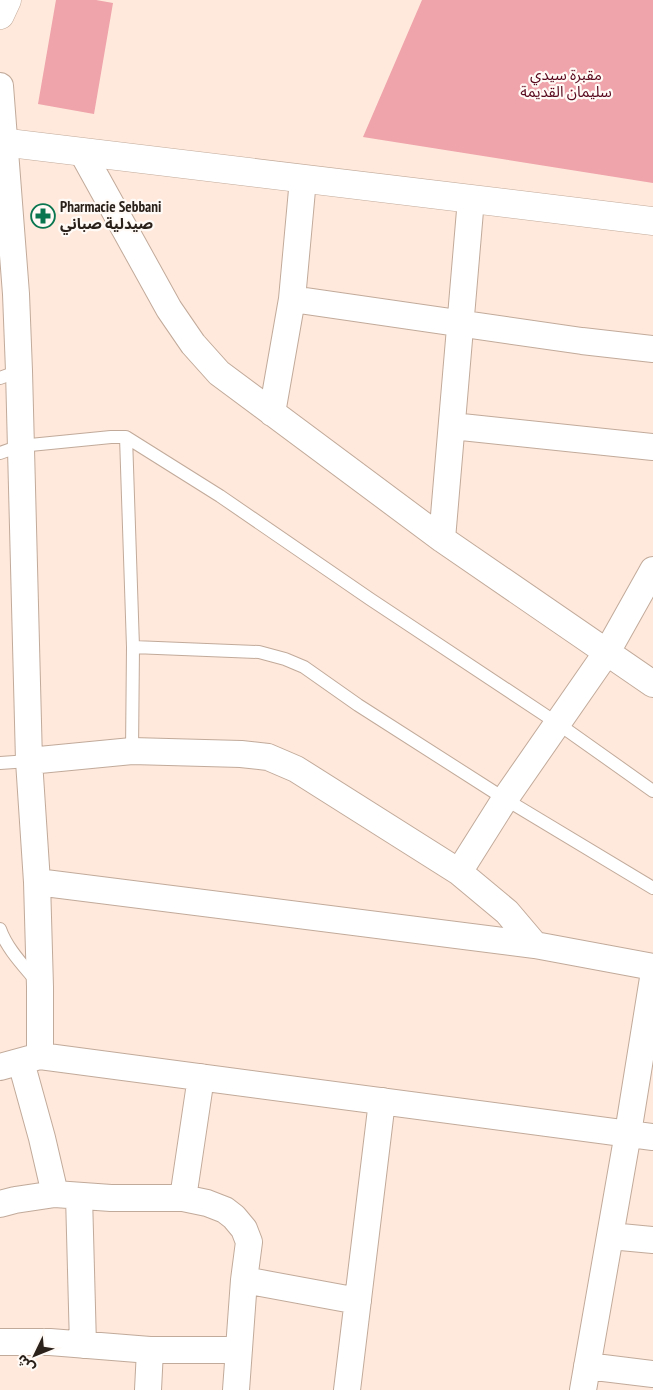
<svg xmlns="http://www.w3.org/2000/svg" width="653" height="1390" font-family="'PT Sans Narrow','Noto Sans Arabic',sans-serif">
<rect width="100%" height="100%" fill="#fee9dc"/>
<path fill="#efa3aa" d="M56,0H96L113,3L94,114L38,104Z
M422,0H653V183L363,137Z"/>
<g fill="none" stroke-linecap="round" stroke-linejoin="round">
<g stroke="#c2aa9a" stroke-width="14">
<path id="service" d="M0,378L19,371
M126,437L133,647L132,751
M0,453L20,446L111,437H126L220,496L370,599L557,723L653,791
M133,647L259,652L285,659L304,667L358,705L505,799L653,888
M0,763L29,761
M0,929C7,949 24,966 37,982"/>
</g>
<g stroke="#c2aa9a" stroke-width="28">
<path id="minor" d="M0,86L16,294L19,371L29,761L37,882L40,987V1056
M82,152L169,309L193,344L219,373L442,539L653,684
M292,299L582,341L653,349
M272,413L292,299L303,179
M452,426L653,447
M442,539L471,199
M29,761L132,751L241,754L268,757L296,769L459,872L507,912L535,945
M459,872L505,799L607,652L653,570
M37,882L535,945L653,967
M21,1062L42,1138L55,1194
M0,1067L40,1056L653,1137
M79,1196L83,1345
M183,1198L201,1077
M0,1204L15,1200L55,1194L111,1198H183L207,1203L225,1210L234,1217L244,1229L249,1242L244,1280L236,1390
M610,1236L653,1240
M244,1280L358,1301
M0,1342H50L150,1350H239
M587,1366L653,1374
M148,1390L150,1350
M347,1390L382,1101
M583,1390L628,1133L653,978"/>
</g>
<g stroke="#c2aa9a" stroke-width="29">
<path id="tertiary" d="M0,15L7,0
M0,142L653,221"/>
</g>
<use href="#service" stroke="#fff" stroke-width="12"/>
<use href="#minor" stroke="#fff" stroke-width="26"/>
<use href="#tertiary" stroke="#fff" stroke-width="28"/>
</g>
<defs>
<g id="pharmacy-ring" transform="scale(1.25)"><circle r="9.5" fill="#fffaf6" stroke="#097650" stroke-width="1.5"/><path d="M-2-6h4v4h4v4h-4v4h-4v-4h-4v-4h4Z" fill="#097650"/></g>
</defs>
<g fill-rule="evenodd">
<use href="#pharmacy-ring" x="43" y="216"/>
</g>
<g text-anchor="middle" stroke-width="4.5" stroke-linejoin="round" paint-order="stroke">
<g font-size="15" fill="#58081d" stroke="#fffaf6">
<text x="566" y="80">مقبرة سيدي<tspan x="566" dy="17">سليمان القديمة</tspan></text>
</g>
<g font-size="15" font-weight="bold" fill="#2c221c" stroke="#fffaf6" text-anchor="start">
<text x="60" y="212">Pharmacie Sebbani<tspan x="60" dy="17">صيدلية صباني</tspan></text>
</g>
</g>
<g transform="translate(35 1355) rotate(227)" stroke="#fffaf6" stroke-width="4" paint-order="stroke">
<path d="M0-4L9 19L0 12L-9 19Z" fill="#2c221c"/>
<text y="-8" font-size="14" font-weight="bold" text-anchor="middle" fill="#2c221c">ش</text>
</g>
</svg>
